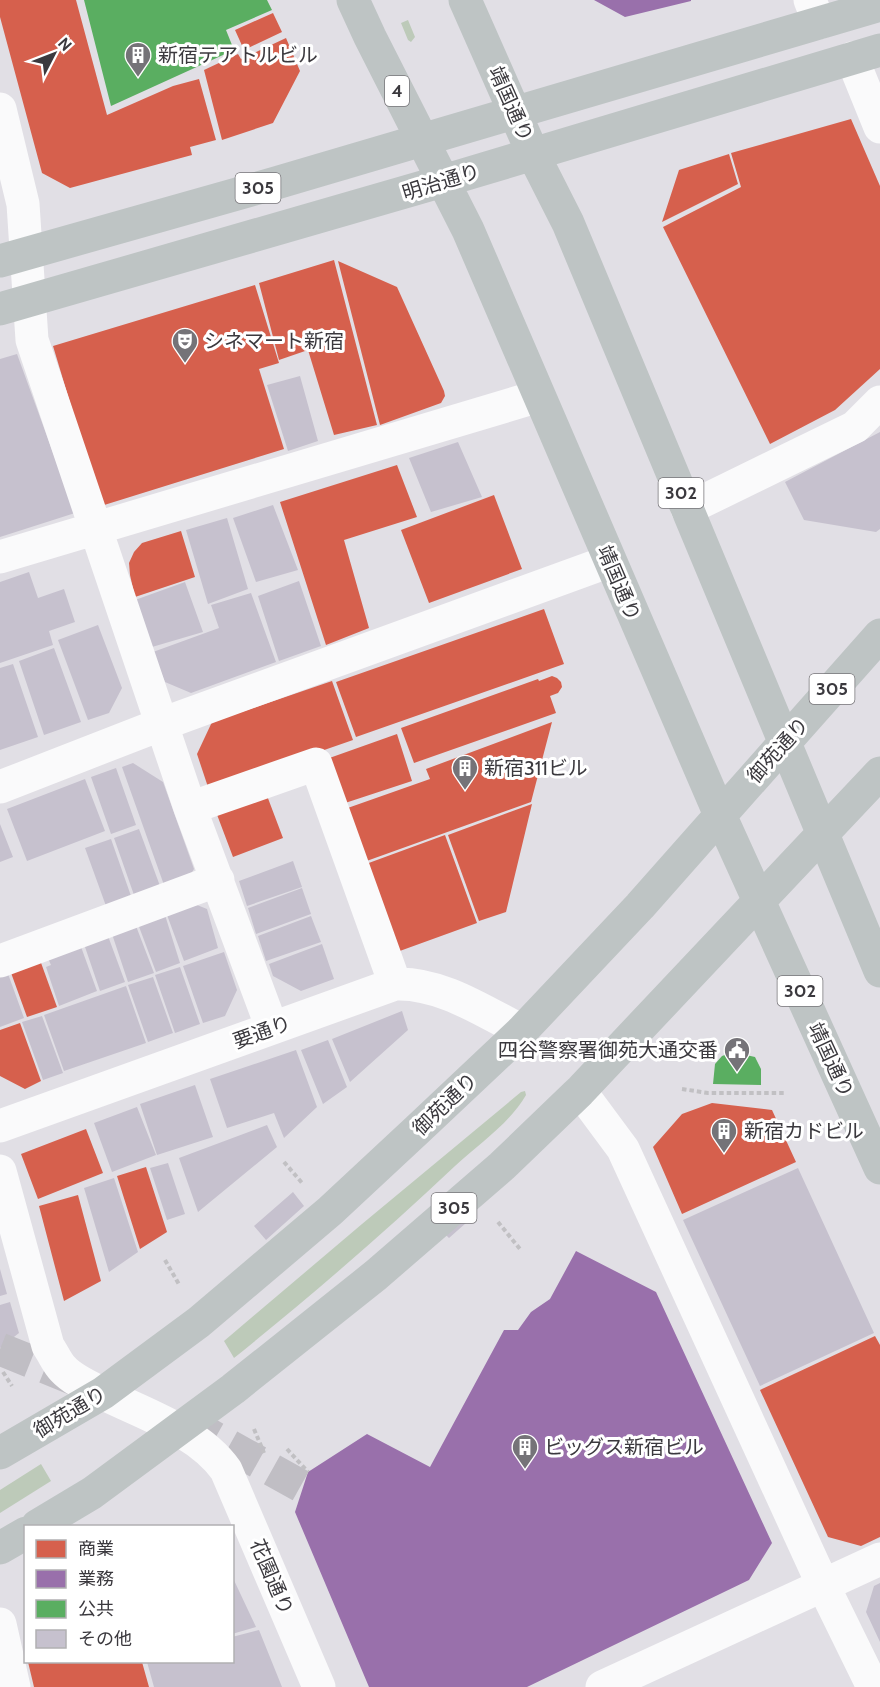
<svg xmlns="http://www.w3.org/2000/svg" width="880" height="1687" font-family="Cabin,'Noto Sans JP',sans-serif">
<rect width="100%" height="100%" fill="#e1dfe5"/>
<path fill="#bdcab9" d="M408,20L415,37L411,42L408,40L401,23Z
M525,1091L526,1095C510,1123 479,1144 455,1166C384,1233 310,1297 234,1358L224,1341L362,1224L521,1092Z
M41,1464L51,1481L0,1513V1490Z"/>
<path fill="#d6604d" d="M0,0H76L107,115L173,86L199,79L216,140L190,147L192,155L70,188L42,173L0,17Z
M273,13L282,32L244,50L235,30Z
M286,38L300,71L273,123L222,140L204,70L238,54L241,59Z
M851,119L880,186V369L835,410L770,444L663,227L741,187L731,153Z
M729,154L738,184L662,222L679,170Z
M334,260L377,425L334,435L308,350L279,360L259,283Z
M338,261L397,287L444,391L445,396L441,403L380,425Z
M255,285L279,363L259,369L284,449L101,506L53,346Z
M397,465L417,517L344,540L369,628L326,645L280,502Z
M494,495L522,569L429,603L401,530Z
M181,531L195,577L135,597L130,575L129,563L134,552L142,543Z
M544,609L564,664L356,737L336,682Z
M552,676L557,678L561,682L562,687L558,693L550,696L556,713L414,763L401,728L538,679L539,681Z
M332,681L353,740L209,790L197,754L212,722Z
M552,722L531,802L361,863L342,810L430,779L426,769Z
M397,734L412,781L336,806L321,761Z
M266,793L283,838L233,857L216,812Z
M532,804L506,912L479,921L448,835Z
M445,835L477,923L397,952L366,864Z
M40,960L57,1007L27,1017L10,970Z
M20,1023L41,1081L25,1089L0,1076V1030Z
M712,1103L772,1110L796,1162L682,1214L653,1147L682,1114Z
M86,1129L103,1173L38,1199L21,1154Z
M146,1167L167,1232L140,1249L117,1176Z
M78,1195L101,1281L64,1301L39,1206Z
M875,1336L880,1345V1537L861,1546L828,1537L760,1390Z
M28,1662H142L149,1687H34Z"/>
<path fill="#9970ab" d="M594,0H691V1L625,17Z
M576,1251L656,1292L772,1543L749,1580L527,1687H369L295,1512L308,1472L367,1434L430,1467L504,1330H518L531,1312L550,1299Z"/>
<path fill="#5aae61" d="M84,0H267L272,10L226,30L234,50L111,106Z
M733,1052L755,1057L761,1069V1085L713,1084L715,1064L722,1056Z"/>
<path fill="#c6c1ce" d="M17,354L75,513L0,537V359Z
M300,376L318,441L288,451L267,385Z
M880,432V529L876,532L804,520L785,482Z
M458,442L482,497L431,512L409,458Z
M273,505L298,570L256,582L233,518Z
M227,518L248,589L208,604L186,530Z
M29,572L38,598L64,589L75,622L49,631L53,645L0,663V582Z
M299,581L321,646L279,661L258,596Z
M185,582L203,632L152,647L135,600Z
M251,593L276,662L191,693L165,682L153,652L219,628L211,605Z
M98,625L122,688L109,713L88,720L58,640Z
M54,648L81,722L44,735L19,661Z
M13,664L38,737L0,750V668Z
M133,763L163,782L194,869L189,877L164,885L122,767Z
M116,768L136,825L111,834L91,777Z
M85,779L105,831L27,861L7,809Z
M0,824L13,857L0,862Z
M139,829L160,886L134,895L114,838Z
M111,839L131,896L106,906L85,848Z
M293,861L302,887L247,906L239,881Z
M302,888L311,914L256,934L248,908Z
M197,905L207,909L218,948L184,961L167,915Z
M165,915L180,963L156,972L138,924Z
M311,916L321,942L266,961L258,936Z
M136,926L154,973L128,982L112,934Z
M108,936L125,982L100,991L84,944Z
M80,944L97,991L59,1006L46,967L51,965L47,956Z
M322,944L334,979L301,991L273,976L269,964Z
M224,952L237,990L225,1016L203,1023L183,966Z
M180,967L200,1024L175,1033L155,975Z
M7,971L24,1018L0,1027V974Z
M153,977L173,1033L148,1042L128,985Z
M126,986L146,1043L64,1071L44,1015Z
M402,1011L408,1030L350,1082L332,1039Z
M42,1016L63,1073L43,1080L22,1022Z
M328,1040L347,1087L323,1104L301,1050Z
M296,1050L317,1107L284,1138L274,1113L227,1128L210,1079Z
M195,1085L213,1137L157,1155L140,1104Z
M137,1107L156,1155L112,1172L94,1123Z
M267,1125L277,1147L198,1212L179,1158Z
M168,1163L185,1214L167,1220L150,1168Z
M798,1168L874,1333L760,1386L683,1220Z
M114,1178L138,1252L109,1272L84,1188Z
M293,1192L304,1206L266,1240L254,1226Z
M461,1216L466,1223L449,1238L443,1232Z
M0,1269L7,1294L0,1296Z
M10,1302L19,1333L0,1348V1305Z
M232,1576L256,1627L232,1634Z
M880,1583V1642L866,1612L874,1586Z
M259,1630L282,1687H154L147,1662H232V1637Z"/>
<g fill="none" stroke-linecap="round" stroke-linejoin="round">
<path stroke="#c0bec4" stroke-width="33" stroke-dasharray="33 16" stroke-linecap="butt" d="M0,1349L82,1382
M185,1425L208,1434L308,1490"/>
<path stroke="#c1c0c3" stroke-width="4" stroke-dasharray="4.5 3" stroke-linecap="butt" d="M682,1089L708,1093H785
M284,1162L303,1184
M498,1222L520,1249
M165,1260L180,1286
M3,1372L12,1386
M254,1429L264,1453
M287,1449L308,1472"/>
<path stroke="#fafafb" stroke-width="33" d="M810,0L819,23
M852,58L880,127
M0,109L23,204L32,340L190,808L272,1028
M687,509L855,427L880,402
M0,557L539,396
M0,787L162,724L610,561
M190,808L316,764L395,984
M0,961L218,880
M580,1091L623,1149L823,1585L873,1687
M0,1126L395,984C440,982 483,1011 522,1031
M0,1171L48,1346C53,1353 57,1363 63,1369C74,1381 92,1388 106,1395C147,1415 199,1432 226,1470L319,1687
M0,1624L14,1687
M602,1687L880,1559"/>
<path stroke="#bec4c4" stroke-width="33" d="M353,0L370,37L468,230L720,815L880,1168
M465,0L533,154L568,223L880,971
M0,261L276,183L880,5
M0,309L443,181L880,50
M0,1453L103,1393L199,1322L330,1211L417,1130L522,1031L640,906L880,635
M37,1526L92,1493L233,1389L376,1275L502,1166L580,1091L880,773
M0,1548L26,1533"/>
</g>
<defs>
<g id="building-pin" transform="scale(1.35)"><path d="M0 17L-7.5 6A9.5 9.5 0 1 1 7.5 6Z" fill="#757378" stroke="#fff"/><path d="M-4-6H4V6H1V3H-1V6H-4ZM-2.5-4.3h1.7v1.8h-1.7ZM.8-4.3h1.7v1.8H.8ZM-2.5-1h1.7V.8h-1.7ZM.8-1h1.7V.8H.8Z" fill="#fff"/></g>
<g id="theatre-pin" transform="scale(1.35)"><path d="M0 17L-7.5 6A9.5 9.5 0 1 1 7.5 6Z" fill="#757378" stroke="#fff"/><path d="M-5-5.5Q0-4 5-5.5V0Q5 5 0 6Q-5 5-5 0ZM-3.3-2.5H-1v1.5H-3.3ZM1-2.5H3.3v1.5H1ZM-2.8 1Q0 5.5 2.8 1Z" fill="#fff"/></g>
<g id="civic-pin" transform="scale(1.35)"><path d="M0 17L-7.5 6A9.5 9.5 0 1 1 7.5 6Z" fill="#757378" stroke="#fff"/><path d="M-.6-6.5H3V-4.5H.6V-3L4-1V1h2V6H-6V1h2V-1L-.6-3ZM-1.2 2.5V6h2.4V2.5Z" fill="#fff"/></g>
</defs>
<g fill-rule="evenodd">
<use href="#building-pin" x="138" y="55"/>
<use href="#theatre-pin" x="185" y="341"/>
<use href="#building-pin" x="465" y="768"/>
<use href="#civic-pin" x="737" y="1050"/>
<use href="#building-pin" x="724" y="1131"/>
<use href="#building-pin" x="525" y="1447"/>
</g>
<g text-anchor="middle" stroke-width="6" stroke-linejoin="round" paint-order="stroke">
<g fill="#fff" stroke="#767478" stroke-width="1.5">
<rect x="385" y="76" width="24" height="30" rx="4.5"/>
<rect x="235.5" y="173" width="45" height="30" rx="4.5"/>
<rect x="658.5" y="478" width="45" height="30" rx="4.5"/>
<rect x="809.5" y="674" width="45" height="30" rx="4.5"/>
<rect x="777.5" y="976" width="45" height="30" rx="4.5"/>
<rect x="431.5" y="1193" width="45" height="30" rx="4.5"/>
</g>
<g font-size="18" font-weight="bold" fill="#3b393e">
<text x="397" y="97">4</text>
<text x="258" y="194">305</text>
<text x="681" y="499">302</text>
<text x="832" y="695">305</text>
<text x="800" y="997">302</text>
<text x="454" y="1214">305</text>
</g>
<g font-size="20" fill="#3b393e" stroke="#fff" text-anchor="start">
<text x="158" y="62">新宿テアトルビル</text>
<text x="204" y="348">シネマート新宿</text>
<text x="484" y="775">新宿311ビル</text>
<text x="718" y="1057" text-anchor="end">四谷警察署御苑大通交番</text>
<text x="744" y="1138">新宿カドビル</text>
<text x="544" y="1454">ビッグス新宿ビル</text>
</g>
<g font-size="20" fill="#3b393e" stroke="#fff">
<text transform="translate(511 104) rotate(66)" y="7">靖国通り</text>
<text transform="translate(441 182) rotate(-17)" y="7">明治通り</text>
<text transform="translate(619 583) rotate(67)" y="7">靖国通り</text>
<text transform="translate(778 750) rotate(-48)" y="7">御苑通り</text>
<text transform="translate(262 1032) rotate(-20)" y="7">要通り</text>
<text transform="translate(831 1060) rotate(65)" y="7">靖国通り</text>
<text transform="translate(445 1104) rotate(-44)" y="7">御苑通り</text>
<text transform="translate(70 1412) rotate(-31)" y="7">御苑通り</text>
<text transform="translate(272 1577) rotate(67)" y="7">花園通り</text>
</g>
</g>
<rect x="24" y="1525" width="210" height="138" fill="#ffffff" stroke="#b1b0b2" stroke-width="1.5"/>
<rect x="36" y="1540" width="30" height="18" fill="#d6604d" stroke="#b1b0b2" stroke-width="1.5"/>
<text x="78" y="1555" font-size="18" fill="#3b393e">商業</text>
<rect x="36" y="1570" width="30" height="18" fill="#9970ab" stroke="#b1b0b2" stroke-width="1.5"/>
<text x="78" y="1585" font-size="18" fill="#3b393e">業務</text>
<rect x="36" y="1600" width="30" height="18" fill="#5aae61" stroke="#b1b0b2" stroke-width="1.5"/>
<text x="78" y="1615" font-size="18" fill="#3b393e">公共</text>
<rect x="36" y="1630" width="30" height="18" fill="#c6c1ce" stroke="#b1b0b2" stroke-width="1.5"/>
<text x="78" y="1645" font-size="18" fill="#3b393e">その他</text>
<g transform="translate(54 54) rotate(48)" stroke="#ffffff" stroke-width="4.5" paint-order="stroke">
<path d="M0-4.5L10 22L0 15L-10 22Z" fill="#3b393e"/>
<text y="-9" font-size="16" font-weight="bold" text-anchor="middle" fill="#3b393e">N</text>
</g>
</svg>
